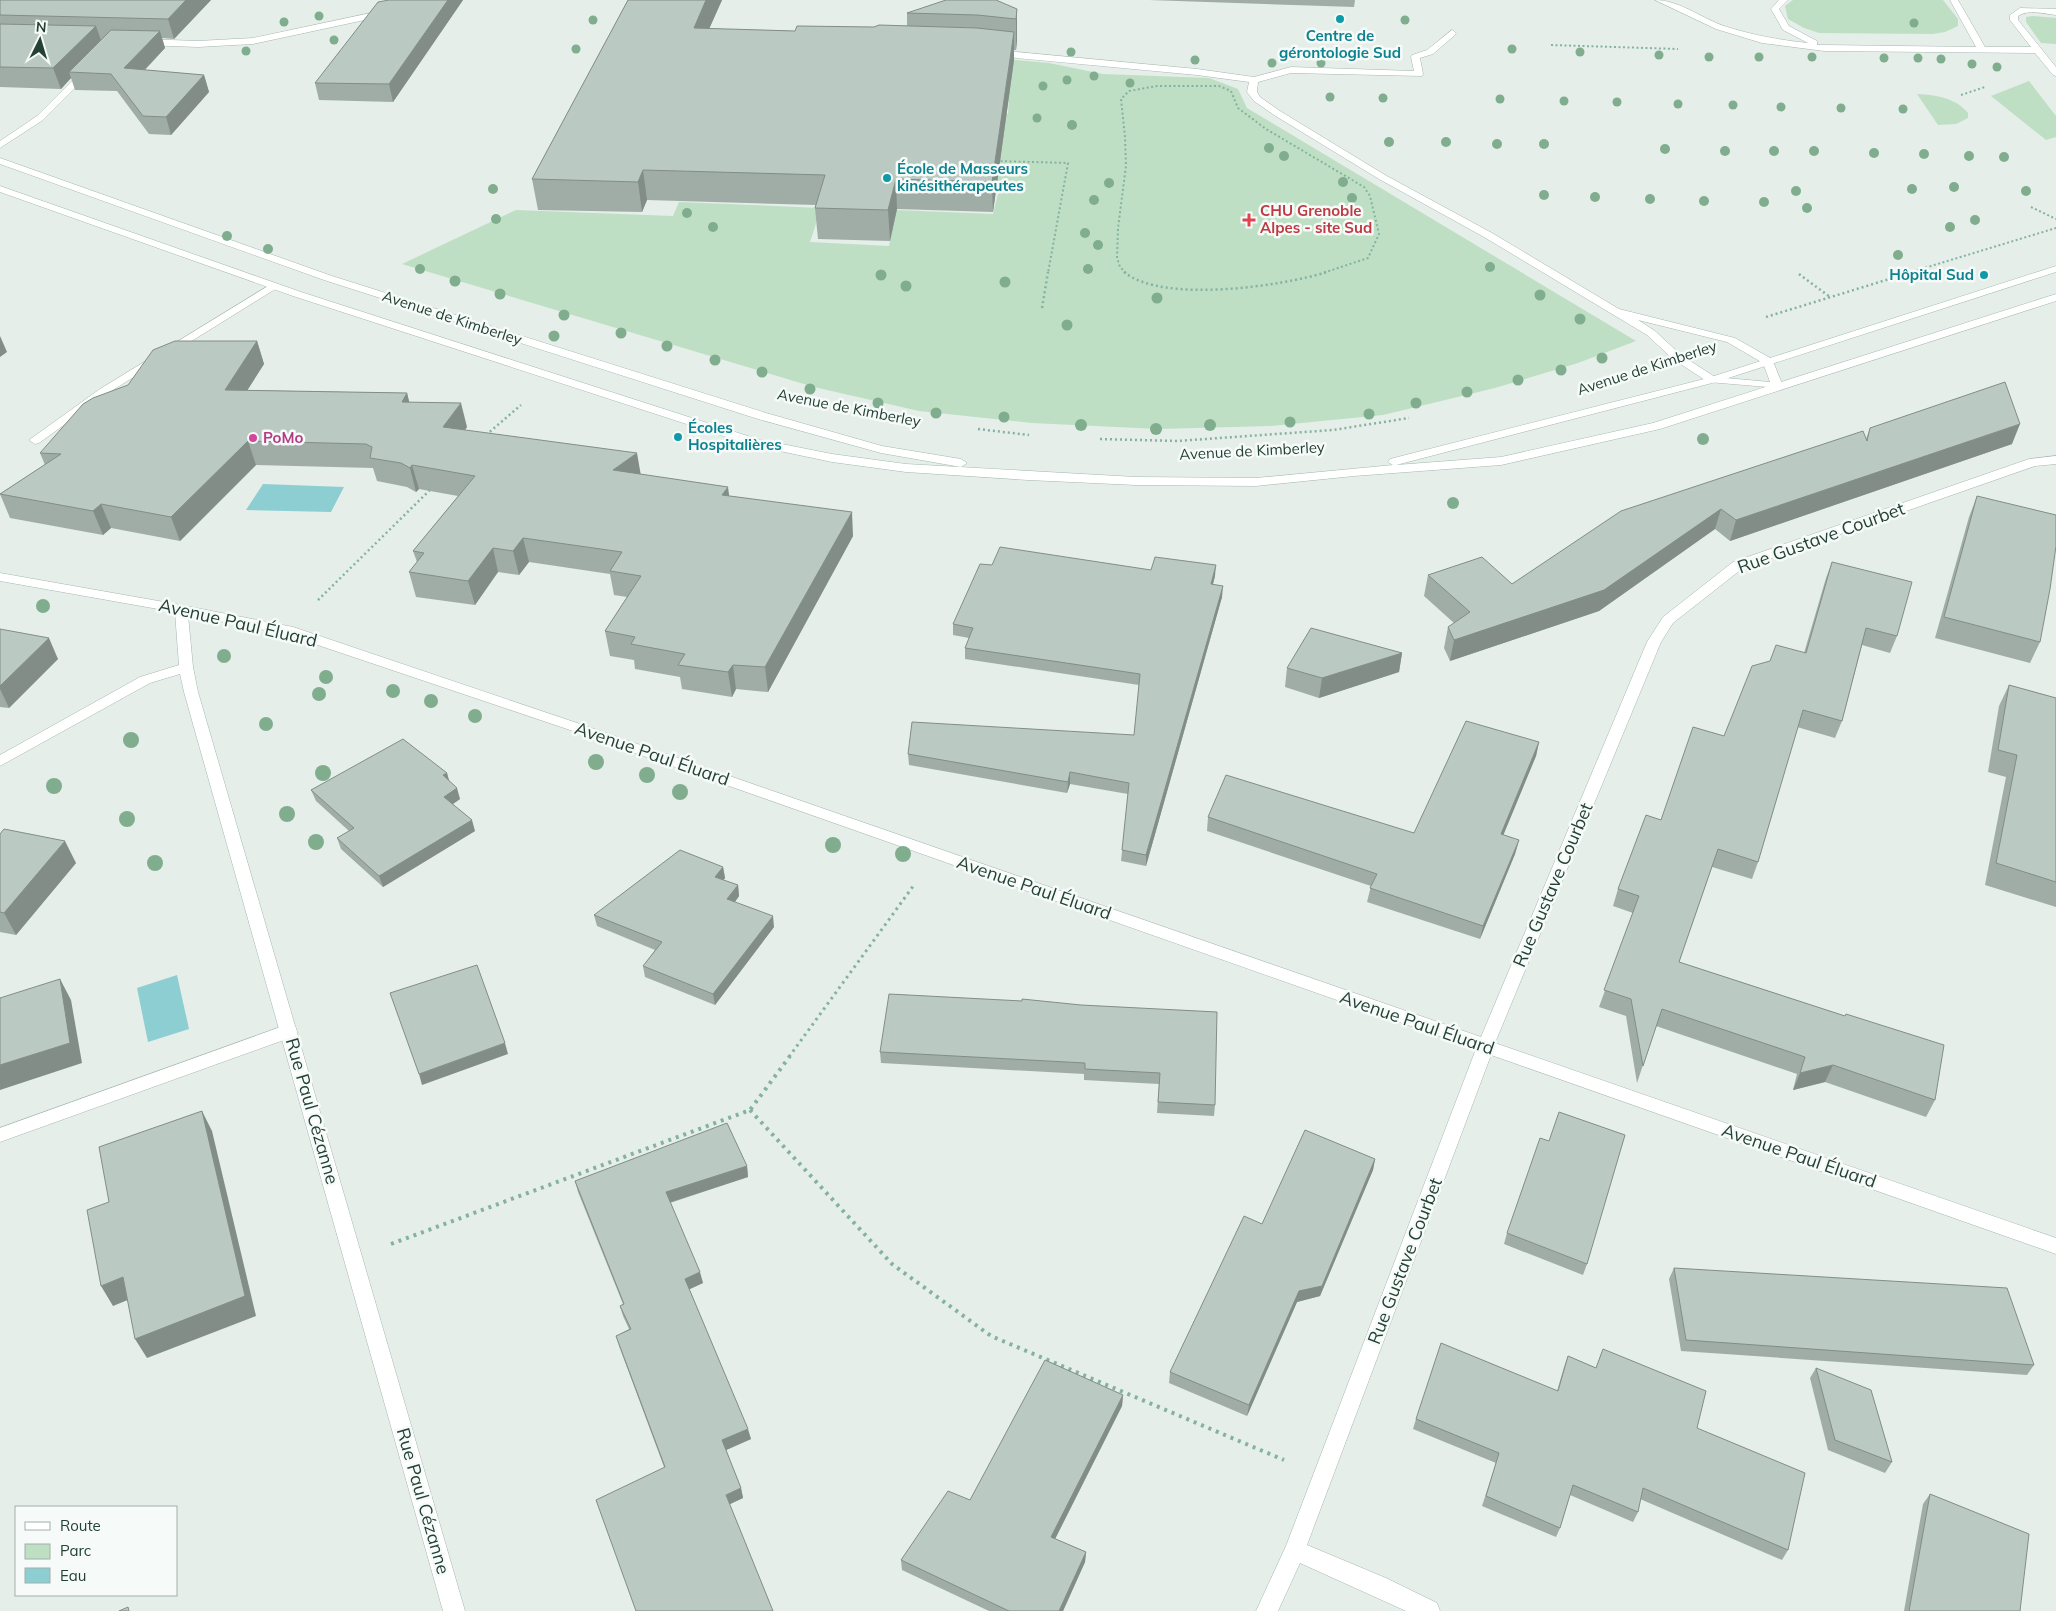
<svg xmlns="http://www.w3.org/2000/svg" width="2056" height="1611" font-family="Mulish,sans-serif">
<rect width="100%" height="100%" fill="#e5eee9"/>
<path fill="#bedfc4" d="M1793,0H1943L1958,19V26L1945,32L1933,34L1819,33L1804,28L1788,19L1785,6Z
M2033,16L2056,18V44L2041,43L2026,22V17Z
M960,55L1049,63L1103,74L1209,78L1238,89L1247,108L1636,341L1578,363L1495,388L1383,415L1271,426L1158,429L1032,423L919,411L814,387L402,264L516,210L673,216L679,202L821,208L810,242L889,246L896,210L993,214L1000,186L938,182L949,116L1008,114L1010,78Z
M2029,81L2056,116V137L2046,140L1991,96Z
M1917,94C1936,95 1956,98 1968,113V118L1956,124L1938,125Z"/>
<path fill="#8dced3" d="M263,484L344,487L331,512L246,510Z
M177,975L189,1029L148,1042L137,988Z"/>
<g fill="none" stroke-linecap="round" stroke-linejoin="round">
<g stroke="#a7b7b0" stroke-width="1">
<path id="service" d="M1655,0C1679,0 1701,18 1724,26C1752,35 1779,40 1808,43L1783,30L1771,9L1779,0H1788L1779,9L1789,26L1817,41V45H1824L1976,47L1950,0H1958L1985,47H2031L2010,20V15L2020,8L2056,9V15C2045,14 2028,9 2018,16V20L2056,67V76L2053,75L2035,53L1824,51L1762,43L1716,29Z
M1452,30L1456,33L1455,35L1433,54L1420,58L1423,74L1422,76L1291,73L1258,82L1257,92L1260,97L1280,111L1385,175L1492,233L1619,309L1735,338L1772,359L1783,386L1781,388L1708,382L1673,359L1647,335L1484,237L1379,179L1274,115L1254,101L1247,92L1249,82L1197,75L996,56L992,53L996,50L1197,69L1254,77L1291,67L1414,71L1411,57L1412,55L1427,50ZM1638,320L1727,342L1763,363L1770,382L1715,377L1681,355L1655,331Z
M273,283L278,286L277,288L108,393L39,443L35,444L29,440L100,389Z
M289,1024L295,1026L297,1031L295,1036L0,1142V1128Z"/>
</g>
<g stroke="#a7b7b0" stroke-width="1">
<path id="minor" d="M385,10L388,11V15L253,44L198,47L143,45L139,42L143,39L198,41L253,38Z
M88,67L91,68V72L43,120L0,148V141L37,116L85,68Z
M2056,456V464L2035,466L1743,568L1673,623L1661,642L1495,1043L2056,1238V1254L1491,1055L1307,1545L1386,1578L1437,1603L1440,1611H1406L1300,1563L1278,1611H1256L1286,1546L1476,1049L570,730L285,634L188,615L193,667L198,692L465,1611H443L184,692L180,674L150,683L0,766V755L140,677L179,665L175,612L0,581V573L181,605L293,627L580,724L1481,1037L1647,642L1663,617L1733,562L2029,459Z"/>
</g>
<g stroke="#a3bab0" stroke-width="1">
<path id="secondary" d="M0,158L332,276L766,413L882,446L961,459L967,463L961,467L881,453L758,419L324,280L0,164Z
M0,186L301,292L757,439L832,454L906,464L1136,477L1256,478L1393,465L1388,462L1390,459L1708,378L2056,266V272L1716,382L1396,465L1501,457L1653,423L2056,294V301L1660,429L1501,465L1354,476L1256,486L1136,485L1028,480L906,472L832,462L751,445L293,296L0,192Z"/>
</g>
<path stroke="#85b2a0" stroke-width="2" stroke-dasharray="2 2.5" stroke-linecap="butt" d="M1551,45L1678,49
M1961,95L1985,87
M996,161L1068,163L1048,273
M2031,207L2056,219
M1126,273L1120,267L1117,258L1118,228L1126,166L1125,137L1121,99L1129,91L1157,86H1219L1231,91L1238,108L1266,129L1364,187L1370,196L1379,234L1368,258L1323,273
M1908,273L2056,228"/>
<path stroke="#85b2a0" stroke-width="2.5" stroke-dasharray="2 3" stroke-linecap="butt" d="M1124,272C1163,304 1282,286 1327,272
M1799,274L1830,297
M1042,308L1048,272
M1766,317L1912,272
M978,429L1029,435
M486,435L521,405
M1100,439L1177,441L1333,430L1409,418
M318,600L431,489"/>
<path stroke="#85b2a0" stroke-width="3" stroke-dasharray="2.5 4" stroke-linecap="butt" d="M789,1057L914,885"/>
<path stroke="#85b2a0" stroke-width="4" stroke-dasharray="3 5" stroke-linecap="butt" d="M750,1110L892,1264L991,1336L1284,1460
M391,1244L750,1110L790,1056"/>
<use href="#service" fill="#fff" fill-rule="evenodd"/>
<use href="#minor" fill="#fff" fill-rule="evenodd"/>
<use href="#secondary" fill="#fff" fill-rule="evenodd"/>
</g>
<g fill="#80ad8e">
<circle cx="319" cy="16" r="4.5"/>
<circle cx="593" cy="20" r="4.5"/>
<circle cx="1405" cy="20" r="4.5"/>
<circle cx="284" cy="22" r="4.5"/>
<circle cx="1914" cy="23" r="4.5"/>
<circle cx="334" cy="40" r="4.5"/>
<circle cx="576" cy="49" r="4.5"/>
<circle cx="1512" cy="49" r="4.5"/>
<circle cx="246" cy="51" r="4.5"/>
<circle cx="1071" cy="52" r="4.5"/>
<circle cx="1580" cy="52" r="4.5"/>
<circle cx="1659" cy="55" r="4.5"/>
<circle cx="1709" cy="57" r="4.5"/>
<circle cx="1759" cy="57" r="4.5"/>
<circle cx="1812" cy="57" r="4.5"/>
<circle cx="1884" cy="58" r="4.5"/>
<circle cx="1918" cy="58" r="4.5"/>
<circle cx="1941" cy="59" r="4.5"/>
<circle cx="1195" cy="60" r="4.5"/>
<circle cx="1272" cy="63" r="4.5"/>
<circle cx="1321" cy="63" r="4.5"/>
<circle cx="1972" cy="64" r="4.5"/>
<circle cx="1997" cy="67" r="4.5"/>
<circle cx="1094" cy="76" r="4.5"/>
<circle cx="1067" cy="80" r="4.5"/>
<circle cx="1130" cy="83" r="4.5"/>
<circle cx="1043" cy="86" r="4.5"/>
<circle cx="1330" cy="97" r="4.5"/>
<circle cx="1383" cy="98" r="4.5"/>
<circle cx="1500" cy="99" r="4.5"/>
<circle cx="1564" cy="101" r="4.5"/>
<circle cx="1617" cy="102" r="4.5"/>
<circle cx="1678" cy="104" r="4.5"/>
<circle cx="1733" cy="105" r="4.5"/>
<circle cx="1781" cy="107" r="4.5"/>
<circle cx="1841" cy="108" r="4.5"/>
<circle cx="1903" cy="109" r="4.5"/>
<circle cx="1037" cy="118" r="4.5"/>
<circle cx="1072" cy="125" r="5"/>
<circle cx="1389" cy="142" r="5"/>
<circle cx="1446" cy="142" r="5"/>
<circle cx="1497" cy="144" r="5"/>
<circle cx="1544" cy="144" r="5"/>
<circle cx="1269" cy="148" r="5"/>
<circle cx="1665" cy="149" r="5"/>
<circle cx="1725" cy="151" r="5"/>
<circle cx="1774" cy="151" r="5"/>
<circle cx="1814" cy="151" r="5"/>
<circle cx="1874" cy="153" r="5"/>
<circle cx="1924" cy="154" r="5"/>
<circle cx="1284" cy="156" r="5"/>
<circle cx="1969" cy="156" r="5"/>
<circle cx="2004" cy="157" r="5"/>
<circle cx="1343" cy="182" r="5"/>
<circle cx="1109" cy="183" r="5"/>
<circle cx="1954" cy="187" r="5"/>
<circle cx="493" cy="189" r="5"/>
<circle cx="1912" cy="189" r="5"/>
<circle cx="1796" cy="191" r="5"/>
<circle cx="2026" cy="191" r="5"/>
<circle cx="1544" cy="195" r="5"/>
<circle cx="1595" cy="197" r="5"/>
<circle cx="1352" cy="198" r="5"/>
<circle cx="1650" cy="199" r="5"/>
<circle cx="1094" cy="200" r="5"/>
<circle cx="1704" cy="201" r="5"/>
<circle cx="1764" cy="202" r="5"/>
<circle cx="1807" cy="208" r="5"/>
<circle cx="687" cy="213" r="5"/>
<circle cx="496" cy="219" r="5"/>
<circle cx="1975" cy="220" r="5"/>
<circle cx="713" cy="227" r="5"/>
<circle cx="1950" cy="227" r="5"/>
<circle cx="1085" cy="233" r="5"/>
<circle cx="227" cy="236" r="5"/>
<circle cx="1098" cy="245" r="5"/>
<circle cx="268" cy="249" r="5"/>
<circle cx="1898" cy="255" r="5"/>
<circle cx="1490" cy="267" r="5"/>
<circle cx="420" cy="269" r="5"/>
<circle cx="1088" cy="269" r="5"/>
<circle cx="881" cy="275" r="5.5"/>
<circle cx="455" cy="281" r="5.5"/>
<circle cx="1005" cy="282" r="5.5"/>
<circle cx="906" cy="286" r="5.5"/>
<circle cx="500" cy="294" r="5.5"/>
<circle cx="1540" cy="295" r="5.5"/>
<circle cx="1157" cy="298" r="5.5"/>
<circle cx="564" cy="315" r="5.5"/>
<circle cx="1580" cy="319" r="5.5"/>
<circle cx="1067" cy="325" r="5.5"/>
<circle cx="621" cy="333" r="5.5"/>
<circle cx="554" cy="336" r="5.5"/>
<circle cx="667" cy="346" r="5.5"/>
<circle cx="1602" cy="358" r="5.5"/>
<circle cx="715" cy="360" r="5.5"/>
<circle cx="1561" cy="370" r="5.5"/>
<circle cx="762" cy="372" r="5.5"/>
<circle cx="1518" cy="380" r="5.5"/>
<circle cx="810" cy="389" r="5.5"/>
<circle cx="1467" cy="392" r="5.5"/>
<circle cx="878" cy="403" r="5.5"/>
<circle cx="1416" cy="403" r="5.5"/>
<circle cx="936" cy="413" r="5.5"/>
<circle cx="1369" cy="414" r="5.5"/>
<circle cx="1004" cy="417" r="5.5"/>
<circle cx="1290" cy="422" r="5.5"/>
<circle cx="1081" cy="425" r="6"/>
<circle cx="1210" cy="425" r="6"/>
<circle cx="1156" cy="429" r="6"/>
<circle cx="1703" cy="439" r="6"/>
<circle cx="1453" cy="503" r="6"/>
<circle cx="43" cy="606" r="7"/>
<circle cx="224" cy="656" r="7"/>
<circle cx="326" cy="677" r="7"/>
<circle cx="393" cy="691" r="7"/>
<circle cx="319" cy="694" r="7"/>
<circle cx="431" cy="701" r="7"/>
<circle cx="475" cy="716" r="7"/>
<circle cx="266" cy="724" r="7"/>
<circle cx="131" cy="740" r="8"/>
<circle cx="596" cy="762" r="8"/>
<circle cx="323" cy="773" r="8"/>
<circle cx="647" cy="775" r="8"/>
<circle cx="54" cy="786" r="8"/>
<circle cx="680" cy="792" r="8"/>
<circle cx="287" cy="814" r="8"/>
<circle cx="127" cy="819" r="8"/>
<circle cx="316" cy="842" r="8"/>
<circle cx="833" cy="845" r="8"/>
<circle cx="903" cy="854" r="8"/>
<circle cx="155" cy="863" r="8"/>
</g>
<path fill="#a0ada7" d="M0,0H211L174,39L162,38L165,48L145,70L204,75L209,92L171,135L149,134L117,91L75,90L71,78L61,89L0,87Z
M389,0H463L393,102L319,100L315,83Z
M628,0H722L709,29L795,31L907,26V13L1017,9V40L1016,50H1014V60L993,212L897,209L890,241L818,239L815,208L816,205L647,200L642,212L538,210L532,179Z
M1149,0H1355L1354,7Z
M257,341L264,364L247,390L407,393L409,402L467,427L465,430L729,496L853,536L768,692L736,689L732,697L682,689L680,677L635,669L634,660L610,656L605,631L627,597L614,595L610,574L529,562L519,575L498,572L475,605L416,597L409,572L417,562L413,551L458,496L419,489L416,492L407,487L377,481L373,468L256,465L180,541L111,528L103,535L10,518L0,494L45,465L40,453Z
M1870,428L2012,444L1730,541L1715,529L1599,611L1450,661L1444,648L1448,627L1454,623L1424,596L1428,575L1512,584L1866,439Z
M1977,496L2040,642L2030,663L1935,638L1969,517Z
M1832,562L1897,636L1890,653L1862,645L1842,721L1835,738L1797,727L1758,862L1752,879L1712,867L1679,962L1845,1016L1846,1014L1935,1100L1926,1117L1825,1082L1793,1090L1797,1074L1656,1026L1637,1083L1626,1016L1599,1007L1633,913L1613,906L1618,889L1661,820L1724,736L1804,653L1826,578Z
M992,565L1151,570L1215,576L1213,584L1222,597L1146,866L1121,861L1128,794L1070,784L1067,793L909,765L908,754L1134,735L1139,685L965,659V648L969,638L953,635V624Z
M0,629L58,659L9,708L0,707Z
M1402,653L1399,672L1319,698L1285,687L1287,668Z
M2009,685L2056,698V907L1985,885L2006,777L1988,772L1999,706Z
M1539,742L1536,756L1503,835L1519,840L1515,854L1480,939L1367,902L1371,886L1207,831L1208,817L1414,833Z
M447,773L449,781L460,799L453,804L475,831L383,887L341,849L337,838L349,831L316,801L311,790Z
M0,834L76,863L16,935L0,932Z
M723,867L725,878L723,880L738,885L739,896L735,902L774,927L715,1005L645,977L643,966L655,950L597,926L594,915Z
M1081,1005L1215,1105L1214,1116L1157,1113L1159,1084L1084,1080V1074L881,1063L880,1052Z
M1375,1159L1373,1170L1320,1296L1297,1302L1247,1416L1169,1383L1170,1372L1262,1224Z
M747,1166L748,1177L670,1203L703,1283L689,1289L751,1439L726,1450L741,1488L743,1498L730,1504L664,1467L619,1346L616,1336L629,1329L623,1316L620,1306L623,1304L578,1192L575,1181Z
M1507,1233L1587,1264L1583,1275L1504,1244Z
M1674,1268L2034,1365L2027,1375L1681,1351L1669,1279Z
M1603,1349L1697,1428L1788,1550L1782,1560L1640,1499L1638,1512L1633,1522L1570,1495L1560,1528L1556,1537L1482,1506L1496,1463L1413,1429L1416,1419L1557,1391L1564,1367L1568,1356L1596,1368Z
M1816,1368L1892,1462L1885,1473L1828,1450L1810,1378Z
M1123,1395L1122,1406L1055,1539L1086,1552L1085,1562L1063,1611H989L902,1570L901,1560L970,1500Z
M1930,1494L2020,1611H1904L1923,1504Z"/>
<path fill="#828d88" d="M186,0H211L174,39L168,19Z
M448,0H463L393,102L389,84Z
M706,0H722L697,56L694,28Z
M1017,9V40L1016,50V19Z
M96,26L103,46L69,72L71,78L61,89L53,68Z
M160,31L165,48L130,85L124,68Z
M1014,32V60L993,212L992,182Z
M204,75L209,92L171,135L166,117Z
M643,170L647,200L642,212L638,182Z
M896,179L897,209L890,241L888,210Z
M0,336L7,352L0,357Z
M257,341L264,364L233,413L225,390Z
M407,393L413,417L402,402Z
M461,403L467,427L449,450L443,427Z
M2020,424L2012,444L1730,541L1736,520Z
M248,441L256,465L180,541L171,517Z
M637,453L641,476L613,470Z
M412,465L419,489L416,492L410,468Z
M728,487L731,510L722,495Z
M101,504L111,528L103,535L93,511Z
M1721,509L1715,529L1599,611L1450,661L1454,640Z
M852,512L853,536L768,692L765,667Z
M523,538L529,562L519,575L513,551Z
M493,548L498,572L475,605L468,581Z
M1216,565L1215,576L1210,595L1211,584Z
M1223,586L1222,597L1146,866V855Z
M49,638L58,659L9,708L0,689V686Z
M1402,653L1399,672L1319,698L1322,678Z
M733,665L736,689L732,697L728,672Z
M1539,742L1536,756L1498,848L1501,834Z
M1070,772V784L1067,793L1068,782Z
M447,773L450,784L443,775Z
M457,788L460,799L447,808L444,797Z
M472,820L475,831L383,887L379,876Z
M1519,840L1515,854L1480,939L1483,926Z
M65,841L76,863L16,935L4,913Z
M723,867L725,878L717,888L715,877Z
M738,885L739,896L729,910L727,899Z
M773,916L774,927L715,1005L713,994Z
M60,979L71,1000L82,1063L0,1090V1065Z
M505,1043L508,1054L422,1085L419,1074Z
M1833,1065L1825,1082L1793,1090L1800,1073Z
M202,1111L212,1131L256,1316L147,1358L135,1339Z
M1375,1159L1373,1170L1320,1296L1297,1302L1247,1416L1249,1405L1299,1291Z
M747,1166L748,1177L668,1203L666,1192Z
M700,1272L703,1283L688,1290L685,1279Z
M123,1277L135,1297L113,1306L101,1286Z
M1123,1395L1122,1406L1051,1547V1537Z
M748,1429L751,1439L724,1451L722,1440Z
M741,1488L743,1498L728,1505L726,1495Z
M1086,1552L1085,1562L1063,1611H1059Z"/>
<path fill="#bac9c2" stroke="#828d88" d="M0,0H186L168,19L0,15Z
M389,0H448L389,84L315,83L378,2Z
M628,0H706L694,28L795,31L797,26L874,27L879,25L977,28L1014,32L992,182L896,179L888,210L815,208L825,175L643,170L638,182L532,179Z
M946,0H996L1017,9L1016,19L977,15L907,13Z
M0,24L96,26L53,68L0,67Z
M111,30L160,31L124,68L204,75L166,117L143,116L111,74L69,72Z
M175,341H257L225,390L407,393L402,402L461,403L443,427L637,453L613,470L728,487L722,495L852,512L765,667L733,665L728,672L678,665L685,654L631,644L635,637L605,631L641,576L610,571L622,552L523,538L513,551L493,548L468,581L409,572L424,553L413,551L475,476L412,465L410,468L401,463L370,458L372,447L366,444L248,441L171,517L101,504L93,511L0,494L61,454L40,453L83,404L93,398L128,385L153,350Z
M2005,382L2020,424L1736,520L1721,509L1604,590L1454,640L1448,627L1470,612L1428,575L1482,557L1512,584L1621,511L1863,431L1867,441L1870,428Z
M1977,496L2056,515V546L2050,589L2040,642L1944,617Z
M1000,547L1151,570L1155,557L1216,565L1211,584L1223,586L1146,855L1122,850L1129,783L1070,772L1068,782L908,754L912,722L1134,735L1140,674L965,648L973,628L953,624L980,564L992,565Z
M1832,562L1912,582L1897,636L1866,628L1842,721L1803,710L1758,862L1718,849L1679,962L1845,1016L1846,1014L1944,1045L1935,1100L1833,1065L1800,1073L1805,1057L1662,1009L1643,1066L1631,999L1604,990L1639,896L1618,889L1646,815L1661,820L1693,727L1724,736L1752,666L1770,661L1776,645L1806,653Z
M1311,628L1402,653L1322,678L1287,668Z
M0,629L49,638L0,686Z
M2009,685L2056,698V882L1996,863L2017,755L1998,750Z
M1466,721L1539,742L1501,834L1519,840L1483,926L1370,888L1377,874L1208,817L1226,775L1414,833Z
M403,739L447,773L443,775L457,788L444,797L472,820L379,876L337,838L354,828L311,790Z
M4,829L65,841L4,913L0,912V834Z
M680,850L723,867L715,877L738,885L727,899L773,916L713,994L643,966L662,942L594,915Z
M477,965L505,1043L419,1074L390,993Z
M60,979L70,1043L0,1065V998Z
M889,994L1022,1001V999L1081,1005L1217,1012L1215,1105L1158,1102L1160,1073L1085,1069V1063L880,1052Z
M202,1111L245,1296L135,1339L123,1277L101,1286L87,1210L109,1202L99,1147Z
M1559,1112L1625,1135L1587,1264L1507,1233L1540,1138L1549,1141Z
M727,1123L747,1166L666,1192L700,1272L685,1279L748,1429L722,1440L741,1488L726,1495L773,1611H636L596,1500L665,1467L616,1336L631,1329L620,1306L624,1304L575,1181Z
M1305,1130L1375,1159L1322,1286L1299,1291L1249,1405L1170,1372L1244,1216L1262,1224Z
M1674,1268L2007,1288L2034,1365L1686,1340Z
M1441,1343L1558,1391L1568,1356L1596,1368L1603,1349L1706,1391L1697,1428L1805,1473L1788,1550L1643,1488L1638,1512L1573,1485L1560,1528L1486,1496L1499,1453L1416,1419Z
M1045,1360L1123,1395L1051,1537L1086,1552L1059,1611H1009L901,1560L948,1491L970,1500Z
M1816,1368L1871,1390L1892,1462L1835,1440Z
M1930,1494L2029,1534L2020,1611H1909Z
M128,1607L129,1611H119Z"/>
<g fill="#0f9aa8" stroke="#f6faf8" stroke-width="2">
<circle cx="1340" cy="19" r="5"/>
<circle cx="887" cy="178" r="5"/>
<circle cx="1984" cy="275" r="5"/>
<circle cx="678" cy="437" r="5"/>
</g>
<path fill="#e0444e" stroke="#f6faf8" stroke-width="2" d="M1246.5 212.5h5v5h5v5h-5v5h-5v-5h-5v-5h5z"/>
<circle fill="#d1479c" stroke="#f6faf8" stroke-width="2" cx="253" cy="438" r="5"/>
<g text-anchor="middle" stroke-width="5" stroke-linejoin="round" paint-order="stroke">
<g font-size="15" font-weight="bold" fill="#0d838f" stroke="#f6faf8" text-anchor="start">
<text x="1340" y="41" text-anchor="middle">Centre de<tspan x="1340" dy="17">gérontologie Sud</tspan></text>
<text x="897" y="174">École de Masseurs<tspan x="897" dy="17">kinésithérapeutes</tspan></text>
<text x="1974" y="280" text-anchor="end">Hôpital Sud</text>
<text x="688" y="433">Écoles<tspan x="688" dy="17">Hospitalières</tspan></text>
</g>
<g font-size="15" font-weight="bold" fill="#be3a42" stroke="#f6faf8" text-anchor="start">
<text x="1260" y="216">CHU Grenoble<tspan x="1260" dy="17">Alpes - site Sud</tspan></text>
</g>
<g font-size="15" fill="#234136" stroke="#f6faf8">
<text transform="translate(452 318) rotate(18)" y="5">Avenue de Kimberley</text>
<text transform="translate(1647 368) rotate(-18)" y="5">Avenue de Kimberley</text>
<text transform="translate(849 408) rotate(11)" y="5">Avenue de Kimberley</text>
<text transform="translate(1252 451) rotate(-3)" y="5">Avenue de Kimberley</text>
</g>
<g font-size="15" font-weight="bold" fill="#b23c85" stroke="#f6faf8" text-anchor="start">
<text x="263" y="443">PoMo</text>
</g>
<g font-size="18" fill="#234136" stroke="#f6faf8">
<text transform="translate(1821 538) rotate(-20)" y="6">Rue Gustave Courbet</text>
<text transform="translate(238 623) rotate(13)" y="6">Avenue Paul Éluard</text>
<text transform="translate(652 754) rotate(19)" y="6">Avenue Paul Éluard</text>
<text transform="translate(1553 885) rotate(-67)" y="6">Rue Gustave Courbet</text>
<text transform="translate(1034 888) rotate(19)" y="6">Avenue Paul Éluard</text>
<text transform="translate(1417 1023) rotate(19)" y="6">Avenue Paul Éluard</text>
<text transform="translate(312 1111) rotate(74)" y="6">Rue Paul Cézanne</text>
<text transform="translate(1799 1156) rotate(19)" y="6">Avenue Paul Éluard</text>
<text transform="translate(1405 1261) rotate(-69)" y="6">Rue Gustave Courbet</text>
<text transform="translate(423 1501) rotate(74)" y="6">Rue Paul Cézanne</text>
</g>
</g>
<rect x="15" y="1506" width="162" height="90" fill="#f6faf8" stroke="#a2b0aa"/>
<rect x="25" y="1522" width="25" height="8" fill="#ffffff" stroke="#a2b0aa"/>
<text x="60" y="1531" font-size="15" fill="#234136">Route</text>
<rect x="25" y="1544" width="25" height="15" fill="#bedfc4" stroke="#a2b0aa"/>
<text x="60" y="1556" font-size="15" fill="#234136">Parc</text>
<rect x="25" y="1568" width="25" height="15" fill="#8dced3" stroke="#a2b0aa"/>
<text x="60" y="1581" font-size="15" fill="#234136">Eau</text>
<g transform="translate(40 40) rotate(5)" stroke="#f6faf8" stroke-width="4" paint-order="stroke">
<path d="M0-4L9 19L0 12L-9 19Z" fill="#234136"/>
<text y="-8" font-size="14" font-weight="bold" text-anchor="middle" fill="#234136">N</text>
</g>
</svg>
